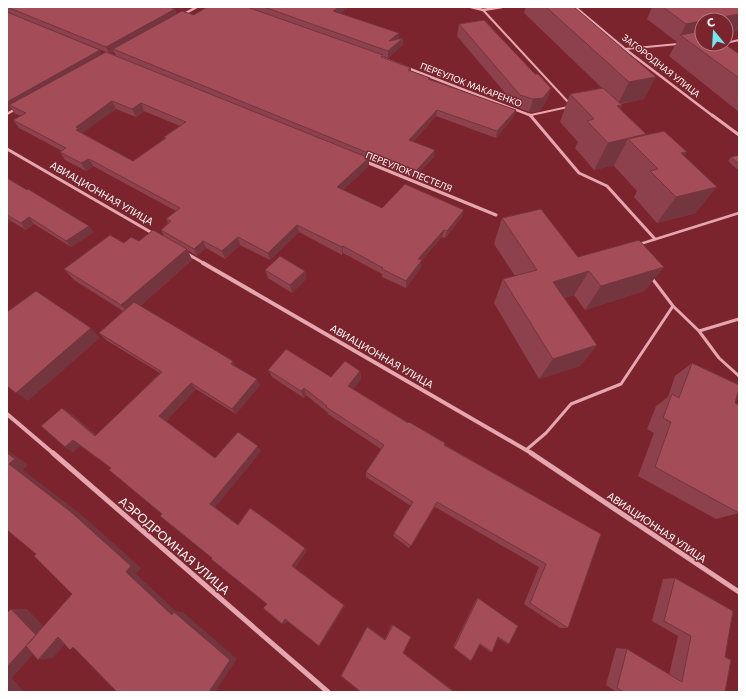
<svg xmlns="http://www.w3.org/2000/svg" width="746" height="699" font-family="Commissioner,sans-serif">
<rect width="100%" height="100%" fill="#7b242e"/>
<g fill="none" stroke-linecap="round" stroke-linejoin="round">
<path stroke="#e5a7af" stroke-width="2" d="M483,10L569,103
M726,43L739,40
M625,49L678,44
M531,115L568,107"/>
<path stroke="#e5a7af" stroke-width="2.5" d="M640,244L739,213"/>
<path stroke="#e5a7af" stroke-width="3" d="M673,306L699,331L719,358L739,376
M699,331L739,319
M526,450L546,433L571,404L621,384L673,306L651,277"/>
<path stroke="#e5a7af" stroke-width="2.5" d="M471,7L483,10L502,7
M575,7L625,49L713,116
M182,15L197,7
M379,57L532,116
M7,114L17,108"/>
<path stroke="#e5a7af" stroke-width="3" d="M530,115L579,173L607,186L655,239
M712,115L739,135
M7,149L154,234
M364,161L496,215
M186,253L205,264"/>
<path stroke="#e5a7af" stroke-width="4" d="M203,263L533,454
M7,414L54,454"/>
<path stroke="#e5a7af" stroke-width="5" d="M53,453L328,692
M531,453L739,592"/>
</g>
<path fill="#8d414c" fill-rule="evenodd" d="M7,7L194,15L207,7H349L340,13L399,39L403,45L388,58L383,56V58L411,68V71L430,80L516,110L514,116L496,138L436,116L413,142L434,157L414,178L369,160V166L343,190L382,208L462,217L445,238L442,237L421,261V267L406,288L382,277V274L343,253L342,255L299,232L270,260L240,245L225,259L206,248L197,256L188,250L192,260L140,306L237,367L260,385L236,414L196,389L166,421L215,458L261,451L215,507L238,525L307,550L295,568L345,606L320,645L319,646L287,621L285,624L267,604L212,558L111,468L80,446L73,452L65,447L70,413L96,435L160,373L106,340L99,333L123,311L74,280L64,269L124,243L139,241L164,236L161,230L168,223L166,219L176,211L93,166L86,171L65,160L60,152L62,151L19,128L13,120L21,116L14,113L11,108L8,110L7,109V12L102,54L106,52L7,12ZM113,51L116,55L110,53ZM116,109L136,117L144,111L180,126L164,137L165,138L133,161L82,133Z
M526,7H574L644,99L621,104L622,105L620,110L645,135L687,152L684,156L696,213L657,223L634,197L637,191L614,166V165L594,170L575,148L578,142L560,122L570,94L602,88L524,13Z
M652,7H739V30L726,32V20L702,44L739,54V112L669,56L677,42L647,19Z
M459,24L535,74L551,88L547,100L539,111L529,112L517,107L457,36Z
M739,155V171L728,161L731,157Z
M7,178L27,190L89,226L94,232L71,247L34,224L26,230L11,221L7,223Z
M502,218L578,257L664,267L644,291L585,310L574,295L564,298L597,345L580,366L539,379L494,303L503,279L515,276L494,244Z
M265,270L305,271L306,279L292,293L268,278Z
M692,363L735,403L739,513L716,519L638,476L654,433L647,429L656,406L668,397L675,376Z
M268,370L331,377L360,371L361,379L353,389L445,445L601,534L568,628H560L524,604L539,567L435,507L409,548L393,536L394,533L411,506L366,477V472L381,449L328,414L327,412L306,395L304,398L272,377Z
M675,578L725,657V692H617L606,685L616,648L627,649L669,675L678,636L652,621L663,579Z
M477,598H478L509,644H507L498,638L492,652H490L479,644L471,661L453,647Z
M392,624L393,625L403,653L455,692H361L368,627L385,639Z"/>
<path fill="#73353e" d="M339,7H349L334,17L333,11Z
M175,9L177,15L113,49V51L109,53L106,47Z
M739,14V30L726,32V20H706Z
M702,21V37L681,35L686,24Z
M399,33V39L389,41Z
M403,38V45L388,58V51Z
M100,50L103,57L9,105L11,108L8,110L7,108V102Z
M656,77L644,99L618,104L629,82Z
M551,88L547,100L539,111L529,112L533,99Z
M112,101L116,109L82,133L76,130V127Z
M141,103L144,111L136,117L132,109Z
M622,105L609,132L617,106Z
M437,110L436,116L408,147L409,140Z
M516,110L514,116L496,138L497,131Z
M646,134L638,149L628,139L614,165L594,170L608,143Z
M435,150L434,157L414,178L415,172Z
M687,152L669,179L681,153Z
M369,158V166L338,195L337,187Z
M89,159L93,166L86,171L81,163Z
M717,187L696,213L657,223L676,197Z
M464,210L462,217L445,238L447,231Z
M7,217L11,221L7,223Z
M29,217L34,224L26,230L21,223Z
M297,225L299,232L270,260L268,253Z
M89,226L94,232L71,247L66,241Z
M444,230L442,237L421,261V267L406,288V281L418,259Z
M238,237L240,245L225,259L222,251Z
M203,241L206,248L197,256L194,249Z
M343,246V253L342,255V247Z
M187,249L192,260L129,315L121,305Z
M664,267L644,291L585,310L601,286Z
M305,271L306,279L292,293L290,285Z
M589,271L574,295L540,305L553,282Z
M91,328L100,338L28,401L16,393Z
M597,345L580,366L539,379L553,359Z
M233,361L237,368L231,364Z
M360,371L361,379L349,393L348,386Z
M257,379L260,385L236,414L232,409Z
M191,383L196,389L165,422L159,416Z
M304,388L306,395L304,398L301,391Z
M62,408L70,413L102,441L95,436Z
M73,440L81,445L73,452L65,447Z
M258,446L261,451L215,507L210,504Z
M7,450L28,465L23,470L83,516L141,568L136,574L177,612H183L237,659L215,692H209L172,615L9,464L7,453Z
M305,548L307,550L295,568L345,606L320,645L319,646L292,566Z
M11,609H27L51,634L12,678L24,692H7V667Z
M285,619H288L285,624H282Z
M72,636L53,658L38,660L58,637Z"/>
<path fill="#a44c58" stroke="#73353e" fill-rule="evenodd" d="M7,7H169L175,9L106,47Z
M207,7H247L383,55L381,57L411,68L408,70L430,78L428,79L516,110L497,131L437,110L409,140L435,150L415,172L113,49L182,11L194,15Z
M264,7H339L333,11L399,33L389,41L403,38L388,51Z
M546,7H574L656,77L629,82Z
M663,7H739V14L706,20H702V21L686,24Z
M7,12L100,50L7,102Z
M484,20L535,74H538L551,88L543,98L533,99L520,95L459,24Z
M702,31V44H725L739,54V78L680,35Z
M106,52L369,158L337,187L382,208L405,184L464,210L447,231L444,230L418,259L422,260L406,281L382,269L383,268L343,246L342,247L297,225L268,253L238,237L222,251L203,241L194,249L161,230L171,221L166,219L180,208L89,159L81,163L60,152L66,148L13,120L26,113L9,105ZM112,101L132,109L141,103L186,122L164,137L166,138L133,161L76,130L79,128L76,127Z
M603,88L622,105L617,106L646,134L608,143L587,121L594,119L570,94Z
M664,131L687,152L681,153L717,187L676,197L650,171L658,169L628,139Z
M739,155V164L731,157Z
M7,178L27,190L28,189L89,226L66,241L29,217L21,223L7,215Z
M541,209L578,257L639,240L664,267L601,286L589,271L553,282L597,345L553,359L503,279L537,270L502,218Z
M153,230L187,249L121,305L64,269L110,235L124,243L131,237L139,241Z
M280,256L305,271L290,285L265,270Z
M36,291L91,328L16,393L7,386V312Z
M134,302L233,361L231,364L257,379L232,409L191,383L159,416L215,458L238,432L258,446L210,504L238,525L250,508L274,525L305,548L292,566L344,605L319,646L285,619L282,624L263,608L267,604L211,559L212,558L160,516L162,514L109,470L111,468L73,440L65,447L41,426L62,408L95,436L162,372L99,333Z
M286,349L331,377L345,361L360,371L348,386L408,423L409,422L445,443L444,445L601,534L568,628L530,603L546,564L437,502L411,546L394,533L413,502L366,472L384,445L326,407L327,406L304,388L301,391L268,370Z
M692,363L739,385V389L735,403L739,405V513L655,467L671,422L663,418L672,394L679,398Z
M7,453L15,459L9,464L71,512L131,566L126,572L172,615L174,612L230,660L209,692H117L73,647L70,650L58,637L38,660L26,646L72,594L34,556L36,554L7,530Z
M675,578L733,611L725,657L731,660L725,692H624L617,688L627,649L682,682L691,636L664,621Z
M478,598L518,626L509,644L498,637L492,652L480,644L471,661L454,648Z
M11,609L36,635L7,667V613Z
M393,625L411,637L403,653L454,692H361L341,676L367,627L385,640Z"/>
<g text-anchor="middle" stroke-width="3" stroke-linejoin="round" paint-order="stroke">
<g font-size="9" fill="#fff" stroke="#7b242e">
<text transform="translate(661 66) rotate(38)" y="3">ЗАГОРОДНАЯ УЛИЦА</text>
<text transform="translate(471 85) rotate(21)" y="3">ПЕРЕУЛОК МАКАРЕНКО</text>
<text transform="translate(409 172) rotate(22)" y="3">ПЕРЕУЛОК ПЕСТЕЛЯ</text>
</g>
<g font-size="10" fill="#fff" stroke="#7b242e">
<text transform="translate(102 193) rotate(30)" y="4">АВИАЦИОННАЯ УЛИЦА</text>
<text transform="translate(382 356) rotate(30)" y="4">АВИАЦИОННАЯ УЛИЦА</text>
<text transform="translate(657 527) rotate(34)" y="4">АВИАЦИОННАЯ УЛИЦА</text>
</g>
<g font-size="12" fill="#fff" stroke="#7b242e">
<text transform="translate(174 546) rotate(41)" y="4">АЭРОДРОМНАЯ УЛИЦА</text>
</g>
</g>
<rect width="746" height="699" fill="none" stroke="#ffffff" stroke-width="16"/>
<g transform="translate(714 32) rotate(342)"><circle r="19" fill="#7b242e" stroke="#b07c82"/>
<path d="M0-3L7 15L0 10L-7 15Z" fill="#6bebef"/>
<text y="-6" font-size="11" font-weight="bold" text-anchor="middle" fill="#ffffff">С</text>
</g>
</svg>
